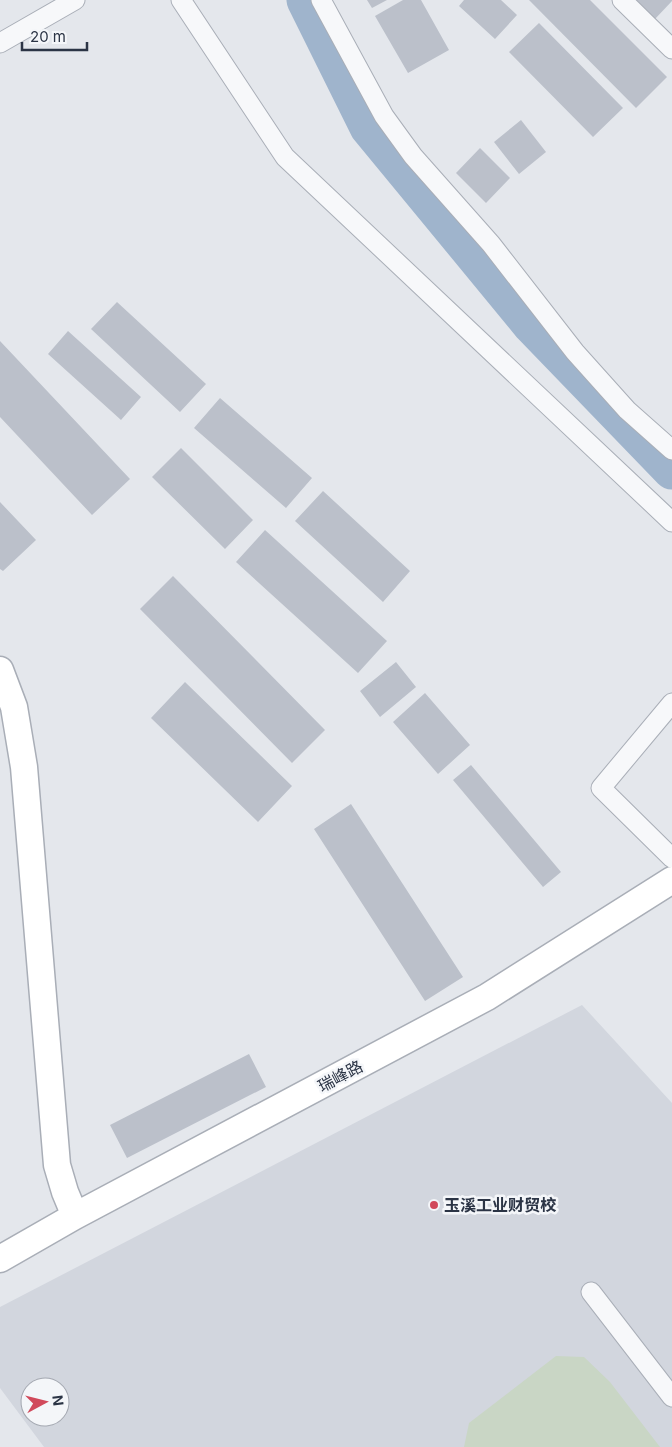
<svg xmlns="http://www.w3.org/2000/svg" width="672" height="1447" font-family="Inter,'Noto Sans SC',sans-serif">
<rect width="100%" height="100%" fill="#e4e7ec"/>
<path fill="#d2d6de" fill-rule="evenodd" d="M582,1005L672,1103V1447H44L0,1388V1307ZM30,1387H60V1417H30Z"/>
<path fill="#c9d6c5" d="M556,1356L584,1357L610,1382L660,1447H464L469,1423Z"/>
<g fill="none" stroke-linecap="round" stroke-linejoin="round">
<path stroke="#9fb4cc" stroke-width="39" d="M306,0L369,127L532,325L672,470"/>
</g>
<path fill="#bbc0ca" d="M367,0H387L372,8Z
M403,0H421L449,50L408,73L375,16Z
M464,0H501L517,15L495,39L459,6Z
M529,0H590L667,77L636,108Z
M636,0H672V1L655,19Z
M539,23L623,108L593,137L509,52Z
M521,120L546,152L519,174L494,142Z
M480,148L510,178L486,203L456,173Z
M117,302L206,384L180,412L91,329Z
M68,331L141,397L121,420L48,354Z
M0,341L130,479L92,515L0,417Z
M220,398L312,478L286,508L194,428Z
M181,448L253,520L225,549L152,477Z
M323,491L410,571L383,602L295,521Z
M0,502L36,540L3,571L0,569Z
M265,530L387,641L358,673L236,562Z
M173,576L325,730L292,763L140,609Z
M396,662L416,687L380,717L360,691Z
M185,682L292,786L258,822L151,718Z
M425,693L470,745L438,774L393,722Z
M471,765L561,872L543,887L453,780Z
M351,804L463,977L425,1001L314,829Z
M249,1054L266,1087L127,1158L110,1125Z"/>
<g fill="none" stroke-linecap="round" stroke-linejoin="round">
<g stroke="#a9aeb7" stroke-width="21">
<path id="street" d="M181,0L285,157L672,522
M321,0L384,116L413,156L491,244L575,352L627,410L672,450
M622,0L672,49
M0,43L75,0
M672,703L601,788L672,858
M591,1292L672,1397"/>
</g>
<g stroke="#a9aeb7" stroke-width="29">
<path id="secondary" d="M0,670L14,707L24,767L57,1165L65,1192L75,1216
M0,1259L75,1216L487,997L672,880"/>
</g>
<use href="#street" stroke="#f7f8fa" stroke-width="19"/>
<use href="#secondary" stroke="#fff" stroke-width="26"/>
</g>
<circle fill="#d1495b" stroke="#f4f6f9" stroke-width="2" cx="434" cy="1205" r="5"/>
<g text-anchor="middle" stroke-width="5" stroke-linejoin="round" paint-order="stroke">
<g font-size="16" fill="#2b3445" stroke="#f4f6f9">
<text transform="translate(340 1076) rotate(-28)" y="6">瑞峰路</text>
</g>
<g font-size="16" font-weight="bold" fill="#2b3445" stroke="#f4f6f9" text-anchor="start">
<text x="444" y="1211">玉溪工业财贸校</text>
</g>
</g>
<g transform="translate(45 1402) rotate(83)"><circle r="24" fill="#f4f6f9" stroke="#a4a8b1"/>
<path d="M0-4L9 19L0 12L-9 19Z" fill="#d1495b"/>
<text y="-8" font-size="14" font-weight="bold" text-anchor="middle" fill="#2b3445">N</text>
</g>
<path d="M22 42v8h65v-8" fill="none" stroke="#2b3445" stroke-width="2.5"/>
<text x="30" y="42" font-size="15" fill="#2b3445" stroke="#f4f6f9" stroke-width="4" paint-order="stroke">20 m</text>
</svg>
